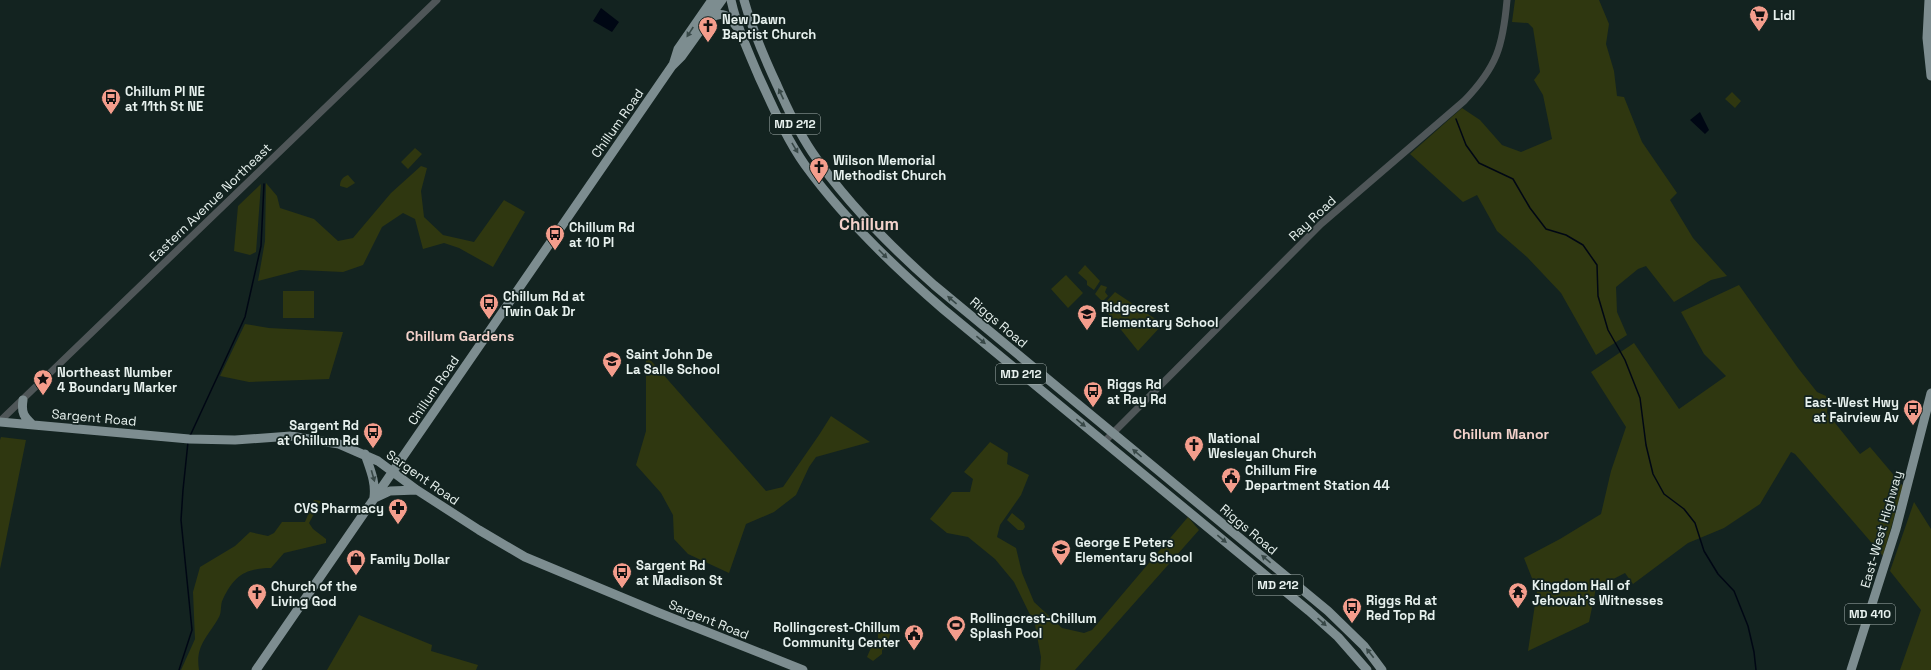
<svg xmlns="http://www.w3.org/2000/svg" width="1931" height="670" font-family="'Space Grotesk',sans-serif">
<rect width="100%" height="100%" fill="#132320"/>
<path fill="#2f3710" d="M1515,0H1599L1609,24L1606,44L1614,71L1617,96L1624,97L1642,142L1677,193L1670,200L1693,238L1727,276L1711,280L1674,302L1646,266L1638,269L1616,287L1617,312L1627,335L1596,355L1561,293L1527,257L1497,231L1477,195L1463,202L1410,154L1462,108L1480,120L1502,145L1521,152L1552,139L1543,95L1534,80L1540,72L1533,28L1528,23L1512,22Z
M1732,92L1741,101L1735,108L1725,99Z
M415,148L422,154L408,169L401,162Z
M421,166L427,168L421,191L424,217L443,235L474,242L504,200L525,212L493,267L459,248L444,243L423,249L415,219L403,213L382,227L363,265L343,272L300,270L258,281L265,241L266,183L277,196L280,208L314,219L338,241L353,238L391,193Z
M348,175L355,183L347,188L340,186C340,180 343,177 348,175Z
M261,184L256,252L250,255L234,251L238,206Z
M1085,265L1100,281L1094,290L1087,285V281L1078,273Z
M1066,275L1083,293L1068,308L1051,289Z
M1101,285L1107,287L1105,292L1108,296L1104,300H1101L1095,294Z
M1739,285L1798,368L1817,392L1826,396L1828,402L1827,413L1860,454L1870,447L1903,486L1883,556L1795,454L1791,452L1760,504L1724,528L1688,543L1633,584L1625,573L1596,588L1589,622L1528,651L1537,591L1524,558L1560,539L1601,514L1611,471L1626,427L1591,372L1634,343L1679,409L1726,376L1704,354L1681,312Z
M283,291H314V318H283Z
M1115,292L1163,324L1138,351L1102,306Z
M245,324L269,328L343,332L329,379L249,382L220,376Z
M646,355L766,491L783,487L819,435L831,416L870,442L816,457L809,467L796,495L774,512L746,524L729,573L688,554L674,539L673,515L661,493L636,465L646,431Z
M1,437L26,440L0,569V440Z
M990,442L1008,453L1007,464L1029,475L1021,495L1000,525L997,537L1016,548L1022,573L1034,602L1062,628L1084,633L1092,630L1188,517L1199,530L1075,670H1040L1041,657L1035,625L1014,582L995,559L968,537L947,533L930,519L952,492H970L973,479L964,472Z
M314,500L321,501L309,523L313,529L326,539V543L284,553L271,568C245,568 234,576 223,599C220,604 222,612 219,617C208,637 195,645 199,670H181L195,639L193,592L200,567L235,546L250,532L268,536L274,533L282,522H305Z
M1914,502L1931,529V670H1900L1921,610L1890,571Z
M1012,513L1024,523L1025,527L1023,530H1018L1007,520Z
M359,615L432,645L431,651L478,665L476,670H327Z
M882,626L892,628L887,645L882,650V654L873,661L867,657L873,643L878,640V632Z"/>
<path fill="#000714" d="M601,8L619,22L612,32L593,21Z
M1700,112L1709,130L1705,134L1690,120Z"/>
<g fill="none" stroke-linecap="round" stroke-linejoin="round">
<path stroke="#000714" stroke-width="1.5" d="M1456,119L1466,145L1479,163L1513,179L1530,208L1546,229L1566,235L1583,245L1597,265L1598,296L1608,330L1625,360L1640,398L1646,445L1653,474L1664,494L1684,509L1695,523L1704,551L1718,574L1734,591L1748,626L1754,652L1756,670
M190,436L245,317L261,246L264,184
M179,670L192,630L181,520L183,490L188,442"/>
<path stroke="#4f5658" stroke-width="7" d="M0,421L437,0
M1104,442L1321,224L1464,101C1497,67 1503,46 1507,0"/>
<path stroke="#7d8d90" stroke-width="9" d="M731,0C737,27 748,51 759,77C773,107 786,138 805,165C844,219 893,266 943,309L1309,611L1338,637L1367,670
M744,0C752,29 764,57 777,85C787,108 798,131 812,152C845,201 890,246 934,285L1328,611L1364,646L1382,670
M1929,0L1927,38L1931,76
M711,18C721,11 729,15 736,26
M673,65L678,49L712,0
M23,400C21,413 24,417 33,425
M0,422L189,439L235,440L291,436L339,444L378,461L417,490L479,530L525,557L657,612L803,670
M365,454C370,469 376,482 374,497
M375,498L390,491L417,490
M256,670L672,66L682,56L722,0
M1851,670L1896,529L1931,393"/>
</g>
<defs><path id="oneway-solid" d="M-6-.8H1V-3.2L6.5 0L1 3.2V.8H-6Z"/></defs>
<g fill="#384847">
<use href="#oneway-solid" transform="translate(690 32) rotate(123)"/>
<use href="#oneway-solid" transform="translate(781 94) rotate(-115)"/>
<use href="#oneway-solid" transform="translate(795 148) rotate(59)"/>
<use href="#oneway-solid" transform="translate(883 254) rotate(45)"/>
<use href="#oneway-solid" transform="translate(952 300) rotate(-140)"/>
<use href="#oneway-solid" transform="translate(981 340) rotate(40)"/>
<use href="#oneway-solid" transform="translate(1081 423) rotate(39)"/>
<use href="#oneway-solid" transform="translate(1137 453) rotate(-140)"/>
<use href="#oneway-solid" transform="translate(373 476) rotate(74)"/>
<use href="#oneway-solid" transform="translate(1222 539) rotate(39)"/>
<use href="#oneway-solid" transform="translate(1266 559) rotate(-140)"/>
<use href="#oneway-solid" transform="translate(1322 622) rotate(42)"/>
<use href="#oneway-solid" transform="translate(1370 653) rotate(-128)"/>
</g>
<defs>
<g id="supermarket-pin" transform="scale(1)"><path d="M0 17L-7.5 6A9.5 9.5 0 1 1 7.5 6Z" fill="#f49d8c" stroke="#132320"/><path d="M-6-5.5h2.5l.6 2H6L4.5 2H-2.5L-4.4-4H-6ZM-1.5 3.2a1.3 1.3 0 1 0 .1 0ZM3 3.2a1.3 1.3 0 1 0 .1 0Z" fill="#111"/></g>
<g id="church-pin" transform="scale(1)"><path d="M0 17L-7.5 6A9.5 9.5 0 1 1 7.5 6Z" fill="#f49d8c" stroke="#132320"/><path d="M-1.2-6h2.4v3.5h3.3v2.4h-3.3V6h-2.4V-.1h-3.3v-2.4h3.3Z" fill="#111"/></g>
<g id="bus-pin" transform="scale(1)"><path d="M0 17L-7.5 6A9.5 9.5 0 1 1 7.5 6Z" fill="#f49d8c" stroke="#132320"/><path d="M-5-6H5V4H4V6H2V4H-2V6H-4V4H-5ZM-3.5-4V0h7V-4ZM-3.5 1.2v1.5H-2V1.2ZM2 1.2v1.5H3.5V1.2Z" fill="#111"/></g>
<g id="school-pin" transform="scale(1)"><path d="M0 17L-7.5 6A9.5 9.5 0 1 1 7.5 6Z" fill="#f49d8c" stroke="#132320"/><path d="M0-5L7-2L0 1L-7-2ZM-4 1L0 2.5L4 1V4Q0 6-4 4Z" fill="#111"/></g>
<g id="sight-pin" transform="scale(1)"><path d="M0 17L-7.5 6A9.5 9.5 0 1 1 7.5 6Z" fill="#f49d8c" stroke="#132320"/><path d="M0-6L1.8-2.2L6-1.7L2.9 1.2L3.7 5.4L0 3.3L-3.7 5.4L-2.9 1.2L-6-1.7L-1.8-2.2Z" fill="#111"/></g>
<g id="civic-pin" transform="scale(1)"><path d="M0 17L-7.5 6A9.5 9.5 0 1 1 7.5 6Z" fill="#f49d8c" stroke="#132320"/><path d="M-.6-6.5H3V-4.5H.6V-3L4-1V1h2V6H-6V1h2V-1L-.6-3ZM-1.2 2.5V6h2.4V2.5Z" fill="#111"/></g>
<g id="pharmacy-pin" transform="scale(1)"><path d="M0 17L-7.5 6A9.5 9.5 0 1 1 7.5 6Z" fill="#f49d8c" stroke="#132320"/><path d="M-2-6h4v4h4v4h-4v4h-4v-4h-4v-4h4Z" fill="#111"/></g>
<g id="shop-pin" transform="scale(1)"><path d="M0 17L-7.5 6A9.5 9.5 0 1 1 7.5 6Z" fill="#f49d8c" stroke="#132320"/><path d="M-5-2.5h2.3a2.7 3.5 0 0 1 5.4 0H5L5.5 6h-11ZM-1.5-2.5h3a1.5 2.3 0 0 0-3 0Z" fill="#111"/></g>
<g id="temple-pin" transform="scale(1)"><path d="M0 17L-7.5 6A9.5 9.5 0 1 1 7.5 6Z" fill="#f49d8c" stroke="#132320"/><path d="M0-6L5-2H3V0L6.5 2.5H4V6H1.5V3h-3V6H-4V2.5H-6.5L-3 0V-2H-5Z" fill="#111"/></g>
<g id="stadium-pin" transform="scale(1)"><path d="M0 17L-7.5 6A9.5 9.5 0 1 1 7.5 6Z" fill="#f49d8c" stroke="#132320"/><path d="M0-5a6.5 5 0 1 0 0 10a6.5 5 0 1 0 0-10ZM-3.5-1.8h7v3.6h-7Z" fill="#111"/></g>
</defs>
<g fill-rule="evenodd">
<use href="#supermarket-pin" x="1759" y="15"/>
<use href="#church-pin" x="708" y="26"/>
<use href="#bus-pin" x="111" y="98"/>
<use href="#church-pin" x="819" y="167"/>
<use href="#bus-pin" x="555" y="234"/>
<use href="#bus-pin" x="489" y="303"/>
<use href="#school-pin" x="1087" y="314"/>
<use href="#school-pin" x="612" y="361"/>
<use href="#sight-pin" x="43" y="379"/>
<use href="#bus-pin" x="1093" y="391"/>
<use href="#bus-pin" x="1913" y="409"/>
<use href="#bus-pin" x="373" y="432"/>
<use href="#church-pin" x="1194" y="445"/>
<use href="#civic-pin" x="1231" y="477"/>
<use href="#pharmacy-pin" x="398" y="508"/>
<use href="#school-pin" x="1061" y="549"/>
<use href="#shop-pin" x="356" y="559"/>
<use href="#bus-pin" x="622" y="572"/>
<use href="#temple-pin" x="1518" y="592"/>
<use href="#church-pin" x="257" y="593"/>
<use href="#bus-pin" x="1352" y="607"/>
<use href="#stadium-pin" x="956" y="625"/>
<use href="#civic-pin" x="914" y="634"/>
</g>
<g text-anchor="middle" stroke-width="3.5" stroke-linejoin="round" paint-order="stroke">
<g fill="#132320" stroke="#a7b3b0" stroke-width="1">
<rect x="770" y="114" width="50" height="20" rx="3"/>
<rect x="996" y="364" width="50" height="20" rx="3"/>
<rect x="1253" y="575" width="50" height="20" rx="3"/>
<rect x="1845" y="604" width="50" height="20" rx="3"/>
</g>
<g font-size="12" font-weight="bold" fill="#e7f1ee">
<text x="795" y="128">MD 212</text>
<text x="1021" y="378">MD 212</text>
<text x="1278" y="589">MD 212</text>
<text x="1870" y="618">MD 410</text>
</g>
<g font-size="13" font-weight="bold" fill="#e7f1ee" stroke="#132320" text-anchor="start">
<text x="1773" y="20">Lidl</text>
<text x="722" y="24">New Dawn<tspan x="722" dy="15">Baptist Church</tspan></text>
<text x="125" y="96">Chillum Pl NE<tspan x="125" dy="15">at 11th St NE</tspan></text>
<text x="833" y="165">Wilson Memorial<tspan x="833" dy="15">Methodist Church</tspan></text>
<text x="569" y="232">Chillum Rd<tspan x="569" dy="15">at 10 Pl</tspan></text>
<text x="503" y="301">Chillum Rd at<tspan x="503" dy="15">Twin Oak Dr</tspan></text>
<text x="1101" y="312">Ridgecrest<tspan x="1101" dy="15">Elementary School</tspan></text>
<text x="626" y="359">Saint John De<tspan x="626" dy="15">La Salle School</tspan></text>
<text x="57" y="377">Northeast Number<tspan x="57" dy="15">4 Boundary Marker</tspan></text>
<text x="1107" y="389">Riggs Rd<tspan x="1107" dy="15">at Ray Rd</tspan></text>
<text x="1899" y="407" text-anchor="end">East-West Hwy<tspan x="1899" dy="15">at Fairview Av</tspan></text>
<text x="359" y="430" text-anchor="end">Sargent Rd<tspan x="359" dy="15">at Chillum Rd</tspan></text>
<text x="1208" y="443">National<tspan x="1208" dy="15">Wesleyan Church</tspan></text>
<text x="1245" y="475">Chillum Fire<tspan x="1245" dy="15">Department Station 44</tspan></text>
<text x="384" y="513" text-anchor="end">CVS Pharmacy</text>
<text x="1075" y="547">George E Peters<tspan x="1075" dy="15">Elementary School</tspan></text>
<text x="370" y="564">Family Dollar</text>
<text x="636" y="570">Sargent Rd<tspan x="636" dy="15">at Madison St</tspan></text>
<text x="1532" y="590">Kingdom Hall of<tspan x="1532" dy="15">Jehovah’s Witnesses</tspan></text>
<text x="271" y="591">Church of the<tspan x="271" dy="15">Living God</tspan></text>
<text x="1366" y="605">Riggs Rd at<tspan x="1366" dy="15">Red Top Rd</tspan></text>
<text x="970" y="623">Rollingcrest-Chillum<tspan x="970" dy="15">Splash Pool</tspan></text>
<text x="900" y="632" text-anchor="end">Rollingcrest-Chillum<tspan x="900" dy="15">Community Center</tspan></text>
</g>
<g font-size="13" fill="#e7f1ee" stroke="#132320">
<text transform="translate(617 123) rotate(-55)" y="5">Chillum Road</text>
<text transform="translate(210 202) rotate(-44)" y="5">Eastern Avenue Northeast</text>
<text transform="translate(1312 218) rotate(-43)" y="5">Ray Road</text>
<text transform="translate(999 322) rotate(40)" y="5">Riggs Road</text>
<text transform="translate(433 390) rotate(-56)" y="5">Chillum Road</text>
<text transform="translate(94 417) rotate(5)" y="5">Sargent Road</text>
<text transform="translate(423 477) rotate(35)" y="5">Sargent Road</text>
<text transform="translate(1249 529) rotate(40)" y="5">Riggs Road</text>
<text transform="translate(1881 529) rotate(-74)" y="5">East-West Highway</text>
<text transform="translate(709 619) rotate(22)" y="5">Sargent Road</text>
</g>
<g font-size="14" font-weight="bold" fill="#f4d2cb" stroke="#132320">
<text x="460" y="341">Chillum Gardens</text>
<text x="1501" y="439">Chillum Manor</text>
</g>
<g font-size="17" font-weight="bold" fill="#f4d2cb" stroke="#132320">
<text x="869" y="230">Chillum</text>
</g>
</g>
</svg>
